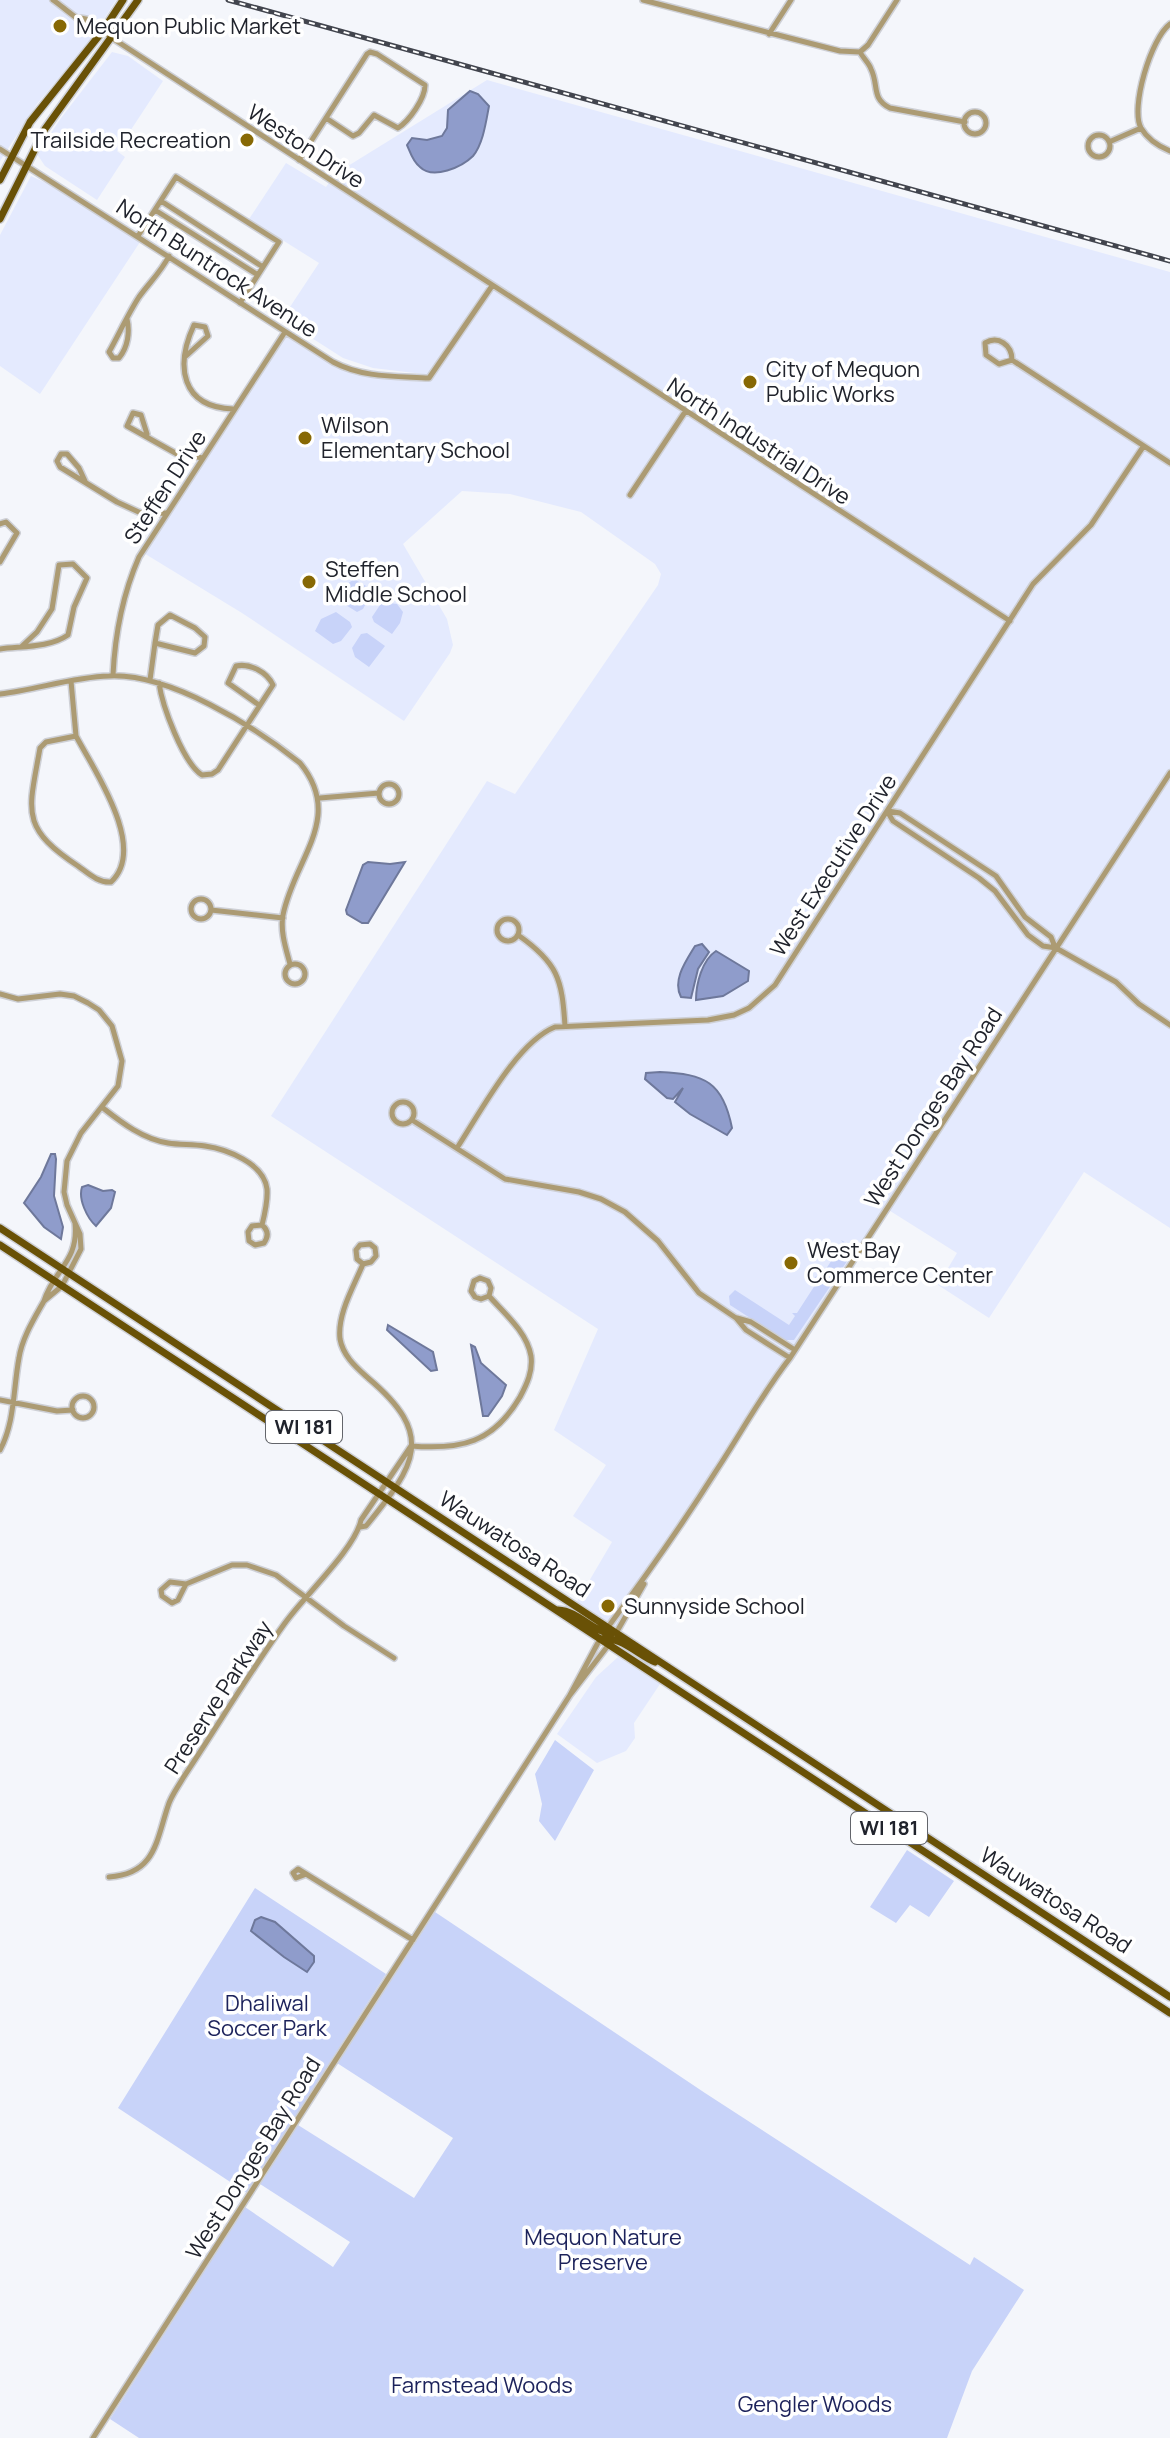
<svg xmlns="http://www.w3.org/2000/svg" width="1170" height="2438" font-family="Manrope,sans-serif">
<rect width="100%" height="100%" fill="#f4f6fb"/>
<path fill="#e4eafe" d="M0,0H116L90,41L37,104L0,161Z
M112,52L128,56L163,81L117,151L125,157L97,200L45,166L37,154L61,118Z
M487,80L1170,272V1228L1084,1172L989,1318L938,1285L957,1253L887,1209L645,1579L617,1632L575,1605L612,1542L573,1516L606,1465L554,1430L598,1329L271,1116L487,781L515,794L658,585L661,574L655,564L581,512L510,494L462,491L403,544L447,619L453,645L450,653L404,721L242,613L142,552L285,332L352,371L428,377L423,374L373,368L343,358L282,319L319,263L249,219L286,163L326,187L335,174Z
M31,176L81,199L142,239L40,394L0,366V235Z
M618,1657L660,1684L634,1723L635,1738L626,1751L597,1763L557,1734L596,1677Z"/>
<path fill="#c8d3f9" d="M354,579L373,590L363,609L357,612L341,602L343,587Z
M382,602L397,604L403,612L400,623L392,634L374,622L372,617Z
M336,612L350,622L352,627L341,641L333,644L315,631L321,619Z
M367,633L385,646L369,667L355,657L352,648L361,634Z
M841,1240L852,1246L854,1251L794,1340H784L730,1305L729,1296L735,1290L789,1325L795,1316L792,1313H797L817,1282L814,1279L816,1276L820,1278L843,1243Z
M555,1740L594,1770L555,1841L539,1821L542,1804L535,1774Z
M907,1850L954,1881L929,1917L910,1905L896,1923L870,1907Z
M255,1888L386,1974L247,2193L118,2108Z
M435,1912L705,2093L970,2265L974,2257L1024,2290L972,2371L947,2438H139L110,2419L245,2207L333,2267L350,2242L260,2184L298,2125L414,2198L453,2138L337,2063Z"/>
<path fill="#8f9ccb" stroke="#6e789b" stroke-width="2" d="M470,91L478,94L489,106C486,122 483,144 473,156C462,167 433,180 420,167C413,162 410,152 407,145L412,138L427,140L442,136L447,128L448,110Z
M368,862L390,864L405,862L368,923H362L347,914L346,910L363,865Z
M702,944L709,952L698,969L691,998L681,997C672,980 686,961 695,946Z
M716,951L749,971L748,981L723,996L696,1000C696,984 702,960 716,951Z
M660,1072C705,1074 723,1082 732,1128L727,1135L690,1114L675,1102L683,1088L673,1099L667,1098L645,1079L646,1073Z
M51,1154H55L56,1159L54,1196L63,1227L61,1239L44,1227L24,1203L41,1177Z
M88,1185L103,1191L112,1190L115,1192L111,1208L96,1226C87,1218 78,1199 82,1187Z
M388,1325L433,1352L437,1370L431,1371L387,1330Z
M471,1345L475,1347L481,1363L506,1385L502,1396L488,1416H483Z
M261,1917L275,1922L314,1956V1962L307,1972L284,1957L251,1931L255,1920Z"/>
<g fill="none" stroke-linecap="round" stroke-linejoin="round">
<g stroke="#ced0d6" stroke-width="8">
<path id="minor" d="M53,0C66,9 89,30 101,32
M643,0L840,51L860,52C863,58 869,63 871,69C879,85 871,99 890,108L965,122
M80,18C95,19 100,30 112,38L1010,621
M1170,24C1151,38 1130,108 1141,128C1148,140 1158,146 1170,151
M769,34L791,0
M860,52L868,45L897,0
M964 123a11 11 0 1 1 22 0a11 11 0 1 1-22 0Z
M1088 146a11 11 0 1 1 22 0a11 11 0 1 1-22 0Z
M1109,142L1141,128
M0,149L333,362C363,378 396,376 429,378L492,286
M299,160L367,54L370,52L377,54L425,85C425,99 409,121 398,128L374,115L359,133L353,136L326,118
M161,201L263,267
M155,210L258,275
M138,236L176,177L279,242L240,303
M127,319C130,332 128,347 119,358H113L109,352C119,334 128,314 139,297C149,283 161,272 169,256
M186,356L208,336L205,327L194,325C175,366 181,407 233,409
M1012,360L999,364L986,355L985,343C998,335 1012,345 1012,360L1170,463
M147,434L141,415L133,413L127,426L177,454L203,458
M85,481L79,468L67,454H61L57,461L60,467L117,502L143,514L166,513
M630,495L685,412
M0,524L6,522L17,533L0,562
M0,649C22,646 49,648 68,635L74,607L87,578L73,564L59,565L52,609L37,632L21,647
M113,675C115,633 122,596 139,557L285,332
M150,680L155,643L195,653L204,646L205,637L195,628L170,615L158,625L155,643
M71,681L76,736L46,742L40,748C29,811 19,827 78,866C88,873 98,883 111,882C148,848 94,770 76,736
M159,683C162,705 183,763 202,775L212,774L218,770L273,685C267,672 250,663 236,666L228,683L259,705
M0,694C36,690 72,677 109,676C169,673 254,726 300,763C345,818 294,859 283,915C280,931 286,949 290,964
M379 794a10 10 0 1 1 20 0a10 10 0 1 1-20 0Z
M320,798L379,793
M887,811L893,821L979,878L995,891L1028,935L1043,946L1056,948L1116,982L1139,1004L1170,1025
M888,811L900,813L996,876L1025,917L1051,937L1055,947
M191 909a10 10 0 1 1 20 0a10 10 0 1 1-20 0Z
M211,910L283,918
M497 930a11 11 0 1 1 22 0a11 11 0 1 1-22 0Z
M518,935C558,963 562,979 565,1026
M285 974a10 10 0 1 1 20 0a10 10 0 1 1-20 0Z
M0,994L18,999L60,994L74,996L88,1003L99,1010L112,1026L122,1061L118,1086L81,1133L67,1161L64,1192L67,1205L80,1234L81,1249L62,1286L44,1301C54,1269 79,1262 75,1223
M392 1113a11 11 0 1 1 22 0a11 11 0 1 1-22 0Z
M103,1108C122,1123 143,1139 168,1143C180,1145 192,1144 205,1146C226,1149 264,1163 267,1189C268,1201 265,1213 262,1225C268,1230 269,1236 264,1243L255,1245L249,1241L248,1232L252,1226L262,1225
M412,1120L505,1179L579,1192L601,1199L625,1212L658,1241L699,1293L736,1318L746,1330L790,1358
M457,1148C480,1113 517,1042 555,1027L708,1020L734,1015L749,1008L775,985L1033,584L1091,525L1143,447
M737,1318L751,1322L795,1350
M72 1407a11 11 0 1 1 22 0a11 11 0 1 1-22 0Z
M0,1400L57,1411L73,1410
M411,1446C461,1450 493,1443 520,1397C527,1384 533,1371 531,1356C527,1332 504,1313 489,1296L491,1288L488,1281L480,1278L474,1281L471,1291L475,1297L481,1299L489,1296
M0,1450C15,1422 13,1390 19,1358C22,1338 34,1319 44,1301
M360,1527L366,1526C416,1465 436,1435 368,1378C356,1367 343,1356 340,1339C337,1314 354,1286 363,1264L371,1262L376,1256L375,1248L370,1244L360,1245L356,1250L357,1259L363,1264
M186,1584L178,1600L172,1603L162,1596L161,1590L170,1582L186,1584L232,1565H247L276,1575L344,1626L394,1658
M608,1627C646,1576 682,1525 716,1471C741,1433 762,1394 790,1358L1170,773
M615,1635L644,1584
M570,1695L600,1639
M304,1875L296,1878L293,1873L298,1869L413,1940
M109,1877C155,1874 156,1842 168,1806C171,1796 178,1787 183,1778C217,1727 249,1673 285,1623C304,1596 355,1549 361,1520L411,1446
M93,2438L570,1695L610,1643"/>
</g>
<g stroke="#ced0d6" stroke-width="10">
<path id="major" d="M0,180L30,122L102,32L123,0
M0,219L45,129L138,0
M0,1228L1170,1997
M0,1245L1170,2013
M558,1610C579,1611 591,1631 611,1634
M600,1639C620,1635 638,1655 655,1662"/>
</g>
<use href="#minor" stroke="#ac9b73" stroke-width="5"/>
<use href="#major" stroke="#695106" stroke-width="7"/>
<g stroke="#42454e" stroke-width="5">
<path id="rail" d="M228,0L1170,261"/>
</g>
<use href="#rail" stroke="#fff" stroke-width="2" stroke-dasharray="6" stroke-linecap="butt"/>
</g>
<g fill="#876804" stroke="#fff" stroke-width="3">
<circle cx="60" cy="26" r="8"/>
<circle cx="247" cy="140" r="8"/>
<circle cx="750" cy="382" r="8"/>
<circle cx="305" cy="438" r="8"/>
<circle cx="309" cy="582" r="8"/>
<circle cx="791" cy="1263" r="8"/>
<circle cx="608" cy="1606" r="8"/>
</g>
<g text-anchor="middle" stroke-width="7" stroke-linejoin="round" paint-order="stroke">
<g fill="#fff" stroke="#63656b" stroke-width="2">
<rect x="266" y="1411" width="76" height="32" rx="6"/>
<rect x="851" y="1812" width="76" height="32" rx="6"/>
</g>
<g font-size="20" font-weight="bold" fill="#20232c">
<text x="304" y="1434">WI 181</text>
<text x="889" y="1835">WI 181</text>
</g>
<g font-size="22" fill="#20232c" stroke="#fff" text-anchor="start">
<text x="76" y="34">Mequon Public Market</text>
<text x="231" y="148" text-anchor="end">Trailside Recreation</text>
<text x="766" y="377">City of Mequon<tspan x="766" dy="25">Public Works</tspan></text>
<text x="321" y="433">Wilson<tspan x="321" dy="25">Elementary School</tspan></text>
<text x="325" y="577">Steffen<tspan x="325" dy="25">Middle School</tspan></text>
<text x="807" y="1258">West Bay<tspan x="807" dy="25">Commerce Center</tspan></text>
<text x="624" y="1614">Sunnyside School</text>
</g>
<g font-size="22" fill="#20232c" stroke="#fff">
<text transform="translate(306 146) rotate(33)" y="8">Weston Drive</text>
<text transform="translate(217 268) rotate(33)" y="8">North Buntrock Avenue</text>
<text transform="translate(759 441) rotate(33)" y="8">North Industrial Drive</text>
<text transform="translate(165 487) rotate(-57)" y="8">Steffen Drive</text>
<text transform="translate(833 865) rotate(-57)" y="8">West Executive Drive</text>
<text transform="translate(933 1107) rotate(-57)" y="8">West Donges Bay Road</text>
<text transform="translate(515 1544) rotate(33)" y="8">Wauwatosa Road</text>
<text transform="translate(218 1697) rotate(-57)" y="8">Preserve Parkway</text>
<text transform="translate(1056 1900) rotate(33)" y="8">Wauwatosa Road</text>
<text transform="translate(253 2158) rotate(-58)" y="8">West Donges Bay Road</text>
</g>
<g font-size="22" fill="#1c225b" stroke="#fff">
<text x="267" y="2011">Dhaliwal<tspan x="267" dy="25">Soccer Park</tspan></text>
<text x="603" y="2245">Mequon Nature<tspan x="603" dy="25">Preserve</tspan></text>
<text x="482" y="2393">Farmstead Woods</text>
<text x="815" y="2412">Gengler Woods</text>
</g>
</g>
</svg>
